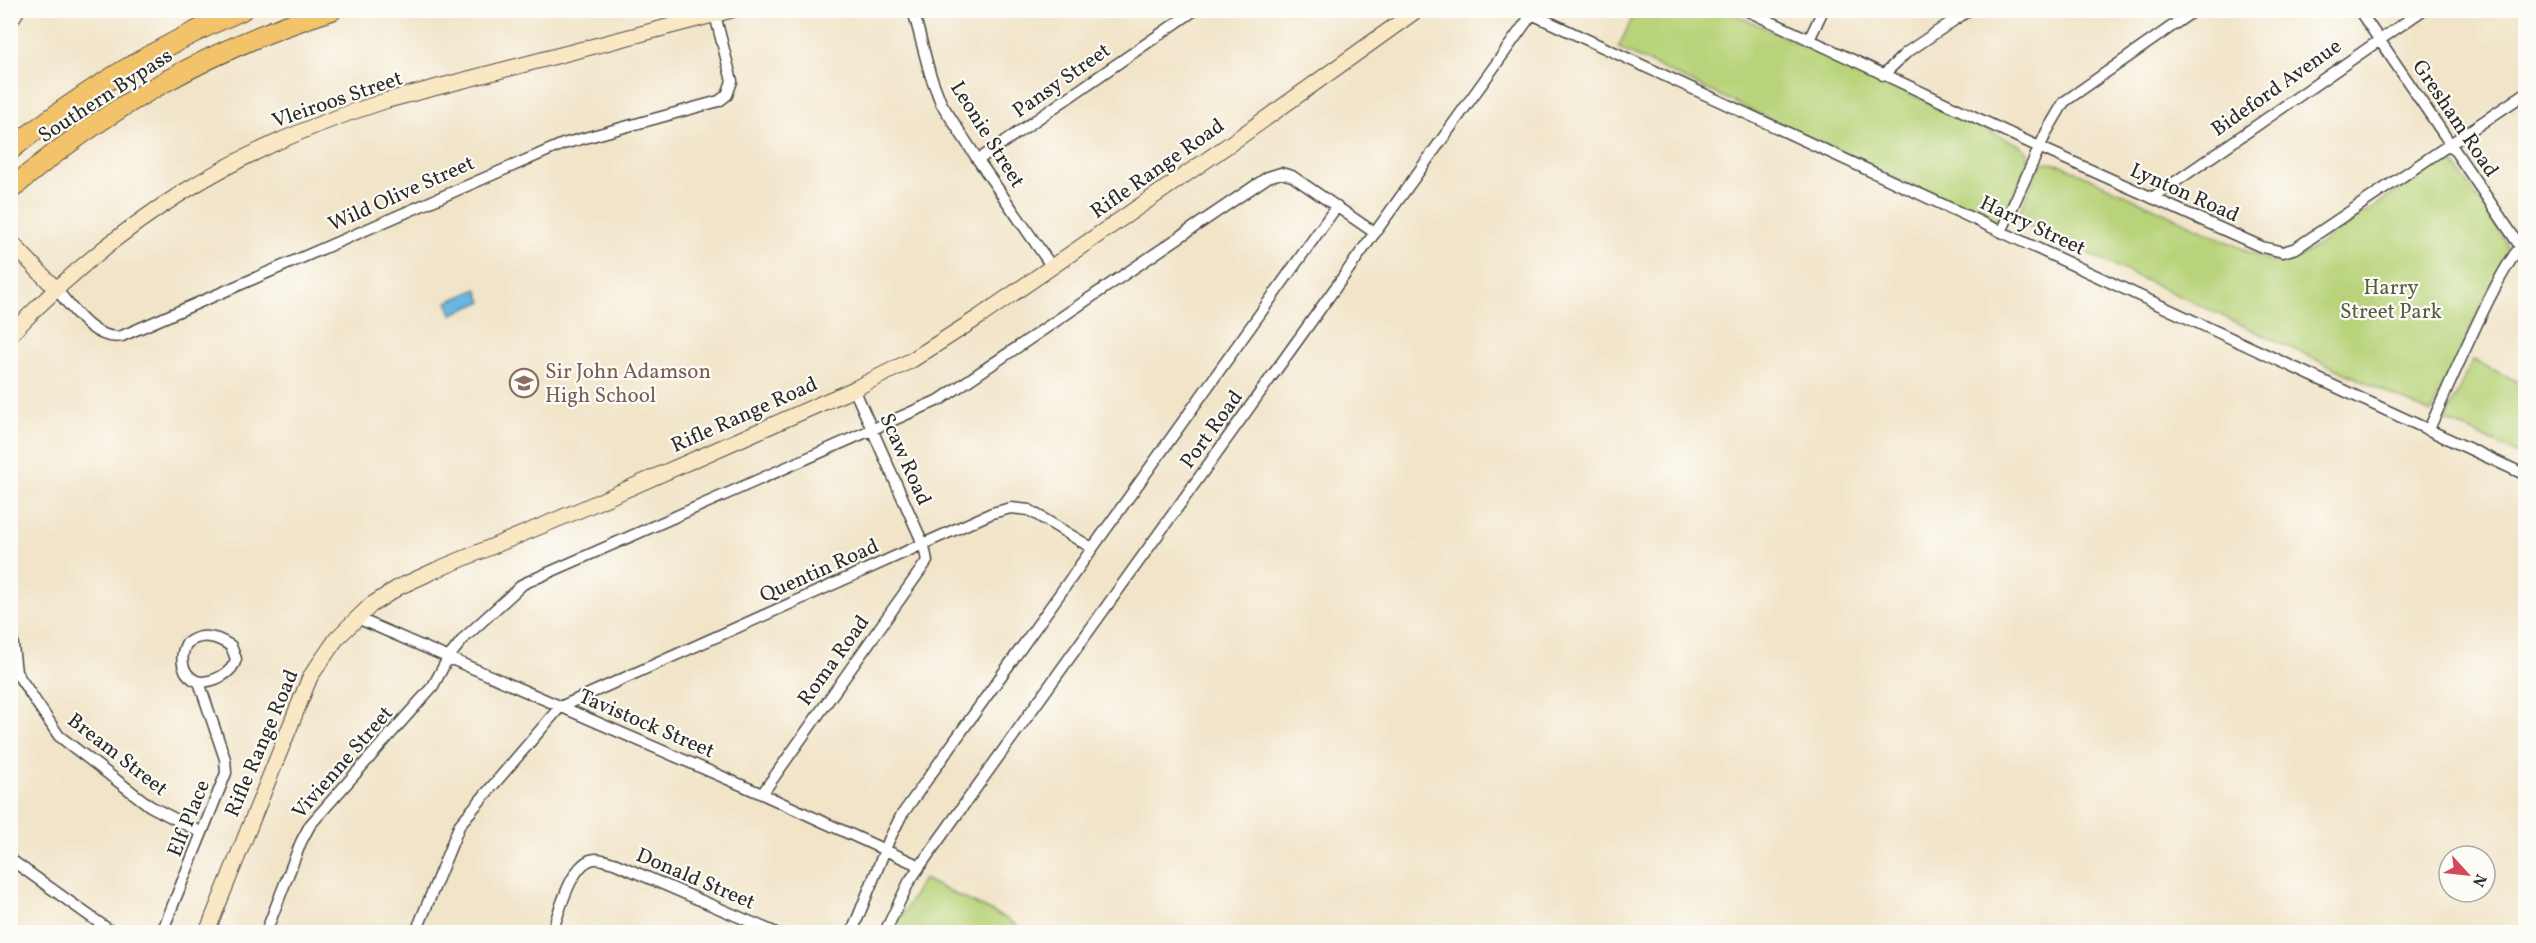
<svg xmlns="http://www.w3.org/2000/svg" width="2536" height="943" font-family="Vollkorn,serif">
<rect width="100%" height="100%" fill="#fdfcf7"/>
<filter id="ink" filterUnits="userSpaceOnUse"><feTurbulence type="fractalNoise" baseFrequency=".0167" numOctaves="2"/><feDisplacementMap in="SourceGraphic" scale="12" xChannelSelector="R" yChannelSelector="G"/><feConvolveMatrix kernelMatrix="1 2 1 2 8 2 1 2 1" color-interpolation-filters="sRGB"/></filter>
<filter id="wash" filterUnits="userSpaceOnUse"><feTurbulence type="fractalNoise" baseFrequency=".008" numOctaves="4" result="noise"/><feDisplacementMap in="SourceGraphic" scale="24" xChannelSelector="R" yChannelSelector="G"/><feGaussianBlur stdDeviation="1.35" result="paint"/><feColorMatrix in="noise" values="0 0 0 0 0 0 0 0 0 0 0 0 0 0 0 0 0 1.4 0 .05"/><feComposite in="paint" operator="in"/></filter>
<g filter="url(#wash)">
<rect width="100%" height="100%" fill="#f1e4c8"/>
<path fill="#b8d379" stroke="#727f52" stroke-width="1.5" d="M1636,11H1728L2022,146L2028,153V161L2005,214L1994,222L1988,221L1618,48Z
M2447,160L2455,164L2506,241L2507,252L2431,413L2016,220L2038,170L2043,163L2049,162L2064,166L2269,261C2286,264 2295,260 2309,251L2439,163Z
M2473,360L2525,385V457L2445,420Z
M923,879L1003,917L1028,932H893Z"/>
<path fill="#67b6e1" stroke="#497086" stroke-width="1.5" d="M477,289L482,302L452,314L447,302Z"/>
</g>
<g filter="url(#ink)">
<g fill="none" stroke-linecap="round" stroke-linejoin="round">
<g stroke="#494743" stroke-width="13">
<path id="street" d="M913,10L930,74L941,103L978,160L1052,267
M1523,10L2526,475
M1746,10L2039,147L2262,247L2283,252L2296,248L2526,93
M2359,10L2520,246
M1809,40L1823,10
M1883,75L1906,53L1969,10
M978,160L1195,10
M2152,198L2423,10
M2001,232L2047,131L2064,102L2195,10
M55,288C72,307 94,342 122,336L563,144L719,101L727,95L732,81L715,15
M2429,429C2445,396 2502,258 2525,243
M357,618L762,794L920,866
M10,620L16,672L59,736L150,806L202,833
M762,794L927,561L924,546L854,389
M10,859L112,932
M162,932L226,773L225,759L199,682C182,676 179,659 186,644C201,632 216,636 231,646L236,659C232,674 214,682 199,682
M266,932L301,842L310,825L433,686L448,658L464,638L523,584L941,399L1268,177L1281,173L1292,176L1375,233
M416,932L460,824L560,707L992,513L1011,508L1029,510L1092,548
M552,932C559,913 572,859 596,859C602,859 609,862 614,863L774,932
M852,932L889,840L901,816L1337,206
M885,932L909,882L920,866L1532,14"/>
</g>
<g stroke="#494743" stroke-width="17">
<path id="secondary" d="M10,22L17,10
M10,241L55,288
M10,335C119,220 237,147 388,100L732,10
M207,932L310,677L337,638L371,605L399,587L436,570L582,509L854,389L912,360L979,317L1237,139L1417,10"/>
</g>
<g stroke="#494743" stroke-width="22">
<path id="highway" d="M10,150C80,93 159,46 242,10
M10,190C103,109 214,47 332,10"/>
</g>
<use href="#street" stroke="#fff" stroke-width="10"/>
<use href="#secondary" stroke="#fae7c3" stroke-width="15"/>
<use href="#highway" stroke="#f2c36a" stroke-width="20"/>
</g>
</g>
<defs>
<g id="school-ring" transform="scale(1.5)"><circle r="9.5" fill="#fdfcf7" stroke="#8d6e63" stroke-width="1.5"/><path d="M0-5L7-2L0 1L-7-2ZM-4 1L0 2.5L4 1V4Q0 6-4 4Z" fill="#8d6e63"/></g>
</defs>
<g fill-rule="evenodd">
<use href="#school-ring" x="524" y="383"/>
</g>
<g text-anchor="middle" stroke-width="4.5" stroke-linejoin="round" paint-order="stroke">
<g font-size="21" fill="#2b2b2b" stroke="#fdfcf7">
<text transform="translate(1061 80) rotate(-35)" y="7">Pansy Street</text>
<text transform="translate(2276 87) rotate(-35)" y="7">Bideford Avenue</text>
<text transform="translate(105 95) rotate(-33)" y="7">Southern Bypass</text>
<text transform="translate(337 99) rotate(-19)" y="7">Vleiroos Street</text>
<text transform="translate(2456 118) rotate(56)" y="7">Gresham Road</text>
<text transform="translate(988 134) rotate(58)" y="7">Leonie Street</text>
<text transform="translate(1157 168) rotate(-35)" y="7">Rifle Range Road</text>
<text transform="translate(2185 192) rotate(24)" y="7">Lynton Road</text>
<text transform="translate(401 193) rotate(-24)" y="7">Wild Olive Street</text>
<text transform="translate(2033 225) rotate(25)" y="7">Harry Street</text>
<text transform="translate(744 414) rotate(-24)" y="7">Rifle Range Road</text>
<text transform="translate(1211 429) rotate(-54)" y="7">Port Road</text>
<text transform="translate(906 459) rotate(66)" y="7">Scaw Road</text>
<text transform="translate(819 570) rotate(-24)" y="7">Quentin Road</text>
<text transform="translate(833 660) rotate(-54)" y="7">Roma Road</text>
<text transform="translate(647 723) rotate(23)" y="7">Tavistock Street</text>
<text transform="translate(261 743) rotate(-67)" y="7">Rifle Range Road</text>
<text transform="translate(118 754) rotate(38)" y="7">Bream Street</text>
<text transform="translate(342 762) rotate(-49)" y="7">Vivienne Street</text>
<text transform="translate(188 818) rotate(-68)" y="7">Elf Place</text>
<text transform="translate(696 878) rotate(23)" y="7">Donald Street</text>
</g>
<g font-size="21" fill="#555d42" stroke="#fdfcf7">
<text x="2391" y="294">Harry<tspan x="2391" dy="24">Street Park</tspan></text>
</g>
<g font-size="21" fill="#785e54" stroke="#fdfcf7" text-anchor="start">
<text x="545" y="378">Sir John Adamson<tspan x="545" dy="24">High School</tspan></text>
</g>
</g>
<rect width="2536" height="943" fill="none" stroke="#fdfcf7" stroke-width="36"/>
<g transform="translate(2467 874) rotate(117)"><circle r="28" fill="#fdfcf7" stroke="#a9a8a5" stroke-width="1.5"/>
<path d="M0-4.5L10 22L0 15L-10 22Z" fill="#d1495b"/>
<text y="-9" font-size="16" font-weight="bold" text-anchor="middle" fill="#2b2b2b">N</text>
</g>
</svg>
